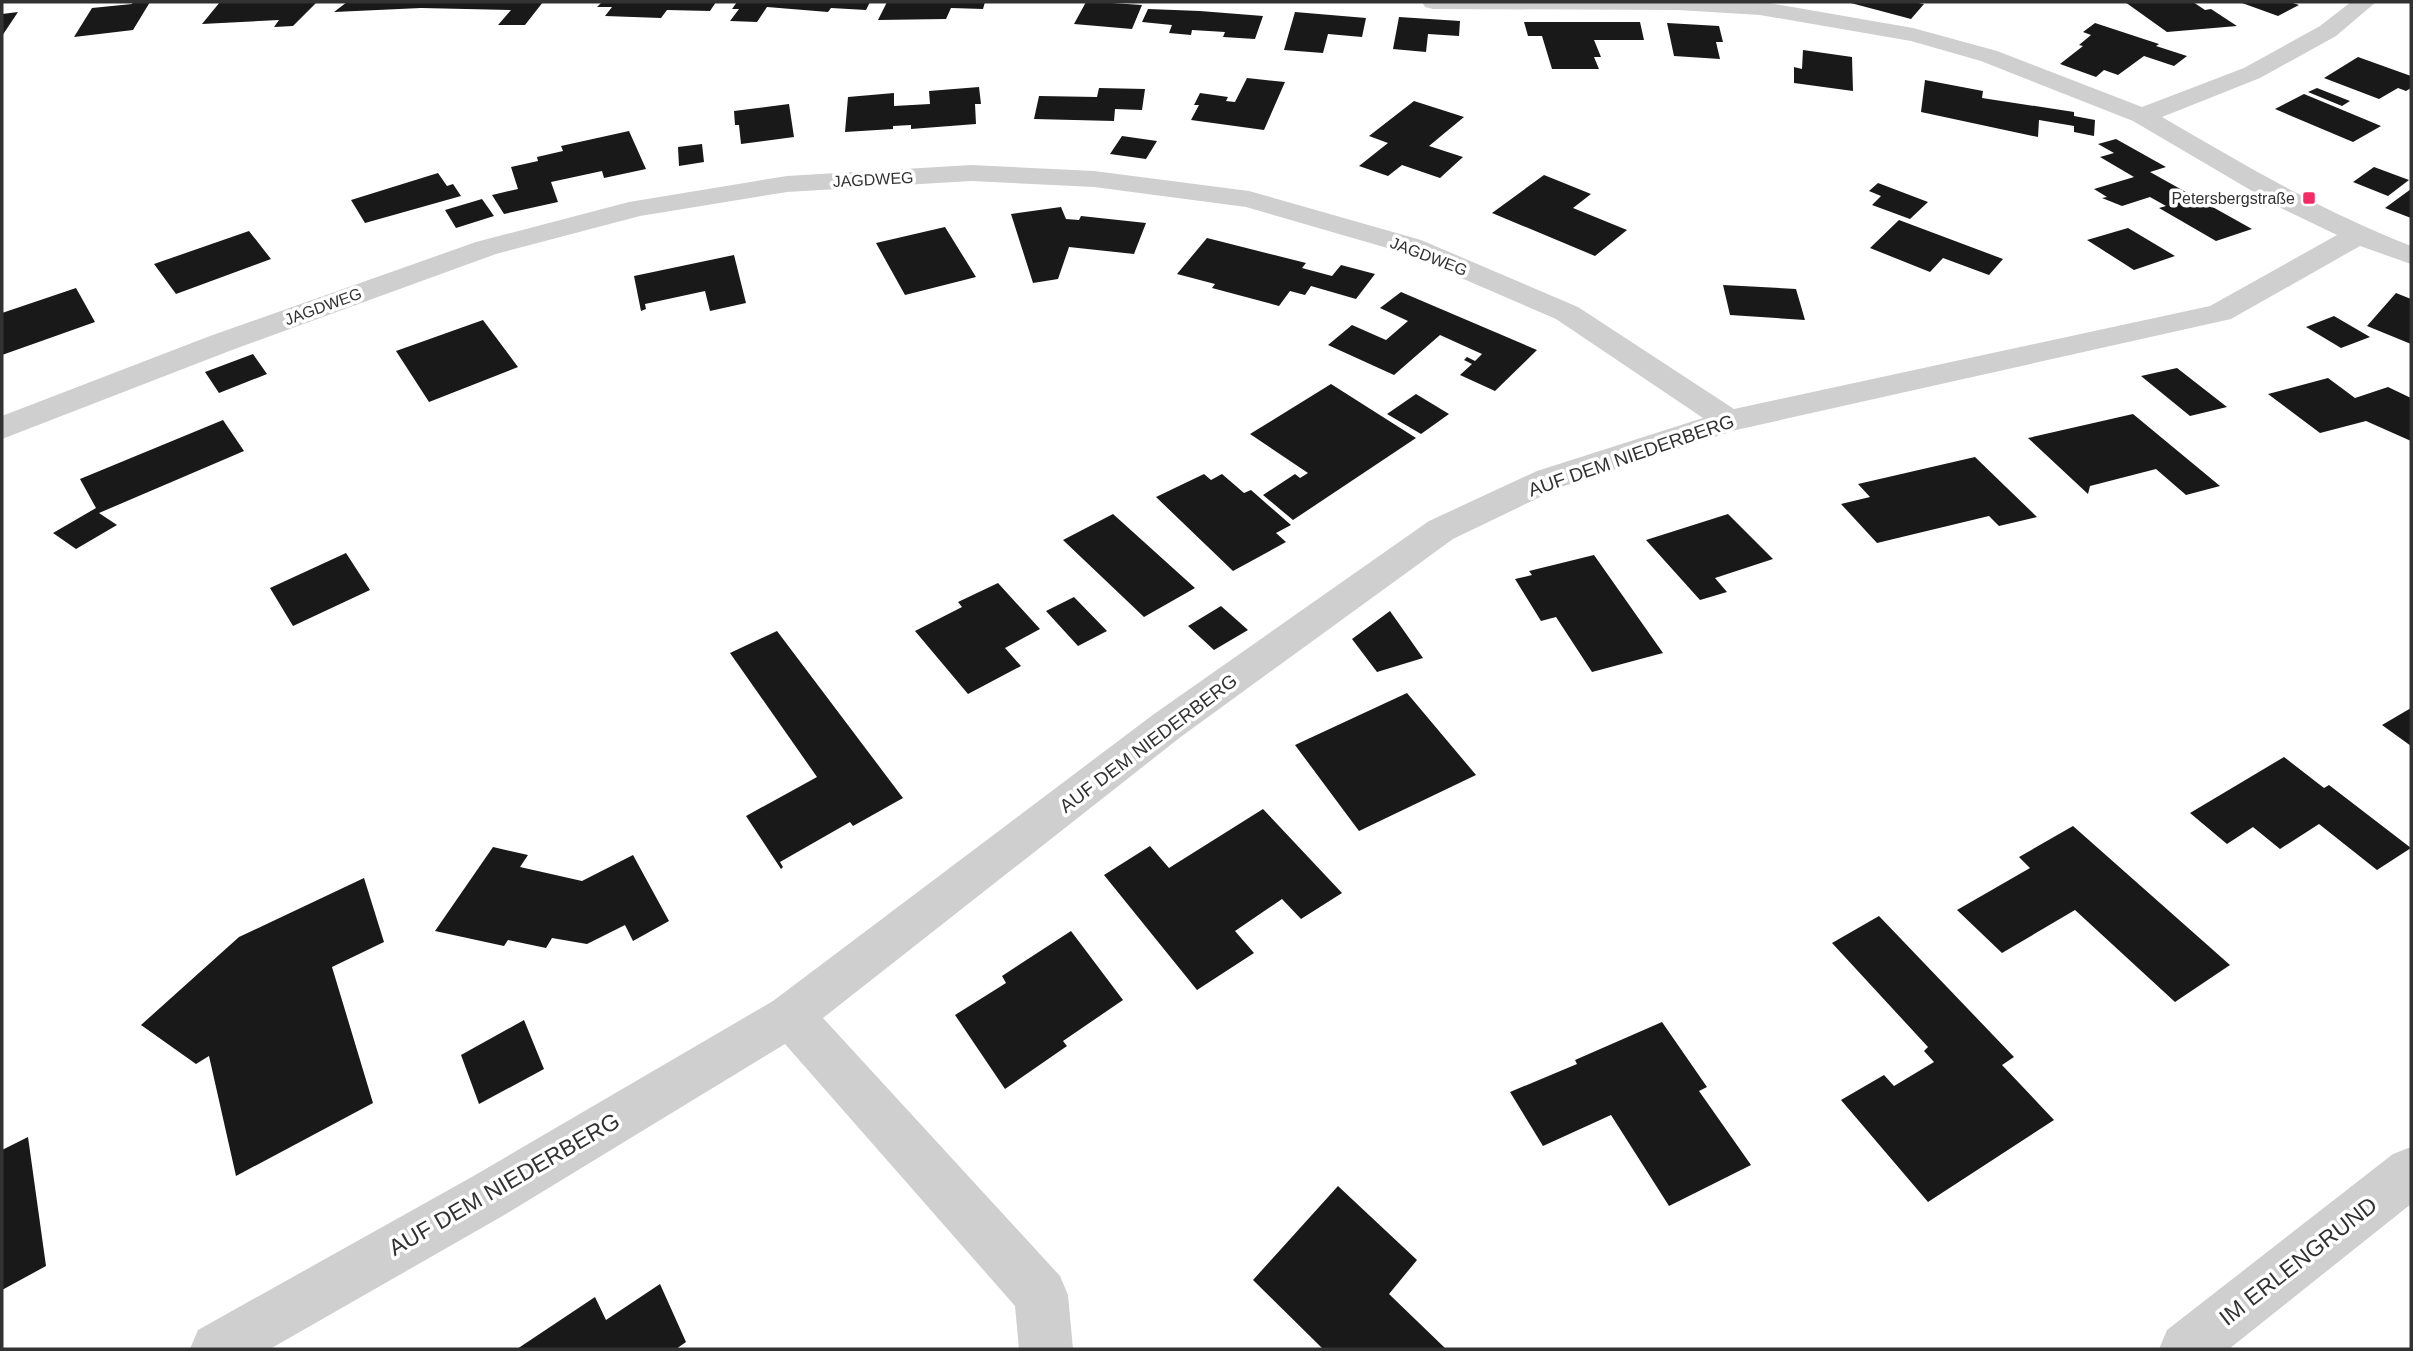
<svg xmlns="http://www.w3.org/2000/svg" width="2413" height="1351" font-family="Arial,sans-serif">
<rect width="100%" height="100%" fill="#fff"/>
<path fill="#191919" d="M133,2H150L133,30L74,37L92,8L132,4Z
M220,2H317L293,26L274,27L279,20L202,24Z
M347,2H543L525,25H498L511,10L421,8L334,12Z
M602,2H716L710,11L667,10L661,18L605,16L612,7H597Z
M737,2H870L866,10L831,8L828,12L767,7L757,22L730,21L739,9H732Z
M887,2H985L983,9L951,8L946,19L878,20Z
M1086,2H1097L1142,5L1132,29L1074,24Z
M1847,2H1913L1924,4L1911,19Z
M2125,2H2193L2205,10L2211,9L2237,26L2167,32Z
M2245,2H2290L2299,5L2278,16L2242,3Z
M1148,9L1200,11L1263,16L1255,39L1223,37L1225,32L1192,30L1191,35L1169,33L1172,25L1142,22Z
M18,12L2,36V14Z
M1295,12L1366,18L1362,37L1328,34L1323,53L1284,50Z
M1399,17L1460,21L1459,36L1428,34L1426,52L1393,49Z
M1524,22H1640L1644,40H1594L1601,57H1594L1599,69H1552L1542,36H1528Z
M1667,23L1719,26L1723,42H1716L1720,59L1674,56Z
M2095,23L2159,44L2156,46L2187,56L2174,66L2144,56L2118,75L2104,70L2096,77L2060,64L2083,46L2079,45L2091,35L2083,32Z
M1803,50L1852,57L1853,91L1794,83V67L1802,69Z
M2358,57L2411,76V88L2406,91L2398,88L2379,99L2324,78Z
M1247,78L1285,82L1264,130L1191,120L1199,105H1194L1200,93L1228,97L1226,101L1235,102Z
M1925,80L1983,91L1982,98L2074,112V116L2095,120L2094,136L2074,132V126L2039,120L2038,137L1921,112Z
M979,87L981,104H975L976,124L911,129V125L893,126V129L845,132L848,97L894,93V106L930,104L929,91Z
M1099,88L1145,89L1142,110L1115,109L1114,121L1034,119L1039,96L1097,97Z
M2317,88L2350,101L2342,106L2308,92Z
M2304,94L2381,126L2353,142L2275,109Z
M1414,101L1464,117L1429,146L1463,157L1440,178L1402,165L1388,176L1359,166L1388,143L1369,136Z
M789,104L794,137L741,144L739,125H735L734,111Z
M629,131L646,169L604,178L602,171L551,182L558,202L504,214L492,195L518,189L511,167L538,161L537,157L563,151L561,146Z
M1122,136L1157,141L1146,159L1110,154Z
M2116,139L2166,167L2150,172L2252,229L2216,241L2159,208L2166,206L2150,197L2122,206L2102,198L2107,197L2094,189L2134,177L2100,157L2114,153L2098,144Z
M702,144L704,162L679,166L678,147Z
M2374,167L2409,180L2388,196L2353,182Z
M438,173L447,186L453,184L461,196L365,223L351,200Z
M1544,175L1591,194L1573,208L1627,230L1595,256L1492,213Z
M1878,183L1928,202L1910,219L1872,205L1881,196L1869,191Z
M2411,189V218L2385,208Z
M482,199L494,216L456,228L445,210Z
M1061,207L1066,219L1079,220L1081,216L1146,223L1134,254L1069,247L1058,279L1033,283L1011,214Z
M1899,220L2003,259L1989,275L1943,258L1930,272L1870,248Z
M945,227L976,277L905,295L876,243Z
M2128,228L2175,256L2134,270L2087,240Z
M249,231L271,259L176,294L154,264Z
M1207,238L1306,263L1302,268L1332,276L1341,265L1375,274L1356,299L1311,286L1305,295L1290,291L1279,306L1212,288L1215,284L1177,274Z
M734,255L746,303L710,311L705,291L645,304L646,309L641,311L634,276Z
M1723,285L1796,289L1805,320L1730,315Z
M76,288L95,322L2,355V313Z
M1401,292L1537,350L1495,391L1460,375L1472,364L1464,360L1467,357L1475,361L1482,354L1440,335L1394,375L1328,345L1352,325L1386,340L1408,321L1380,308Z
M2396,293L2411,299V344L2367,326Z
M2334,316L2370,337L2341,348L2306,327Z
M483,320L518,367L429,402L396,351Z
M253,354L267,374L219,393L205,372Z
M2177,368L2227,407L2190,416L2141,376Z
M2328,378L2355,398L2388,387L2411,398V441L2366,421L2320,433L2268,394Z
M1331,384L1416,438L1293,520L1263,495L1295,474L1300,478L1308,473L1250,434Z
M1416,394L1449,414L1421,434L1387,414Z
M2133,414L2220,486L2186,495L2156,469L2090,486L2088,494L2028,438Z
M223,420L244,451L99,513L117,525L76,549L53,533L96,508L80,479Z
M1975,457L2037,517L1999,526L1989,516L1877,543L1841,504L1870,497L1858,484Z
M1204,474L1211,480L1222,474L1244,493L1251,490L1291,525L1276,533L1286,542L1233,571L1156,497Z
M1113,514L1195,588L1144,617L1063,540Z
M1728,514L1773,559L1715,578L1727,592L1700,600L1646,540Z
M346,553L370,590L293,626L270,588Z
M1594,555L1663,653L1592,672L1556,617L1541,621L1515,579L1532,575L1529,571Z
M998,583L1040,629L1005,648L1021,666L968,694L915,631L962,607L958,602Z
M1074,597L1107,631L1078,646L1046,611Z
M1221,606L1248,630L1214,650L1188,626Z
M1390,611L1423,658L1377,672L1352,639Z
M777,631L903,798L853,826L850,822L780,862L783,867L781,869L746,816L817,777L730,653Z
M1407,693L1476,775L1359,831L1295,745Z
M2411,708V746L2382,725Z
M2284,757L2324,788L2329,785L2411,848L2377,870L2319,824L2280,849L2253,827L2227,844L2190,813Z
M1263,809L1342,893L1301,919L1282,899L1235,931L1254,953L1197,990L1104,875L1150,846L1169,868Z
M2073,826L2230,965L2175,1002L2075,910L2002,953L1957,910L2030,868L2019,857Z
M493,847L528,855L520,867L582,881L633,855L669,921L633,941L625,925L587,944L552,938L546,948L508,940L504,946L435,931Z
M364,878L384,942L332,967L373,1103L236,1176L209,1056L196,1064L141,1025L239,937Z
M1879,916L2014,1057L2002,1065L2054,1120L1928,1202L1841,1100L1884,1075L1894,1086L1934,1062L1924,1051L1928,1047L1832,943Z
M1071,931L1123,1000L1063,1041L1067,1046L1005,1089L955,1015L1006,983L1002,976Z
M524,1020L544,1069L479,1104L461,1055Z
M1662,1022L1707,1087L1699,1091L1751,1165L1669,1206L1611,1115L1543,1146L1510,1092L1577,1064L1575,1060Z
M28,1137L46,1266L2,1290V1150Z
M1338,1186L1417,1260L1389,1294L1446,1349H1323L1253,1280Z
M660,1284L686,1342L676,1349H517L595,1297L606,1320Z"/>
<g fill="none" stroke-linecap="round" stroke-linejoin="round">
<path fill="#cfcfcf" fill-rule="evenodd" d="M1422,2H1763L1913,28L1997,51L2142,107L2244,68L2320,26L2351,2H2376L2336,36L2260,78L2162,117C2243,164 2323,212 2411,246V264L2360,246L2231,319L1736,430L1561,487L1453,539L1182,736L823,1018L1060,1276L1068,1295L1073,1349H1019L1015,1306L785,1044L506,1214L270,1349H190L198,1330L470,1178L773,1001L1154,714L1429,521L1537,471L1703,418L1556,319L1401,252L1246,207L1094,187L971,181L787,192L640,216L496,254L232,350L2,439V416L210,336L476,242L629,202L787,176L971,165L1094,171L1249,191L1421,240L1578,307L1734,409L2210,306L2337,235L2281,208L2133,121L1981,61L1911,41L1760,15L1678,10L1433,9L1425,7Z
M2411,1147V1204L2229,1349H2159L2167,1330L2393,1154Z"/>
</g>
<rect fill="#f42966" stroke="#fff" stroke-width="2.5" x="2302" y="191" width="14" height="14" rx="3.5"/>
<g text-anchor="middle" stroke-width="7" stroke-linejoin="round" paint-order="stroke">
<g font-size="16" fill="#323232" stroke="#fff">
<text transform="translate(873 179) rotate(-3)" y="6">JAGDWEG</text>
<text transform="translate(1429 256) rotate(21)" y="6">JAGDWEG</text>
<text transform="translate(323 306) rotate(-20)" y="6">JAGDWEG</text>
</g>
<g font-size="16" fill="#323232" stroke="#fff" text-anchor="end">
<text x="2295" y="204">Petersbergstraße</text>
</g>
<g font-size="19" fill="#323232" stroke="#fff">
<text transform="translate(1631 455) rotate(-19)" y="7">AUF DEM NIEDERBERG</text>
<text transform="translate(1148 743) rotate(-37)" y="7">AUF DEM NIEDERBERG</text>
</g>
<g font-size="23" fill="#323232" stroke="#fff">
<text transform="translate(504 1184) rotate(-30)" y="8">AUF DEM NIEDERBERG</text>
<text transform="translate(2298 1261) rotate(-38)" y="8">IM ERLENGRUND</text>
</g>
</g>
<rect width="2413" height="1351" fill="none" stroke="#323232" stroke-width="7"/>
</svg>
